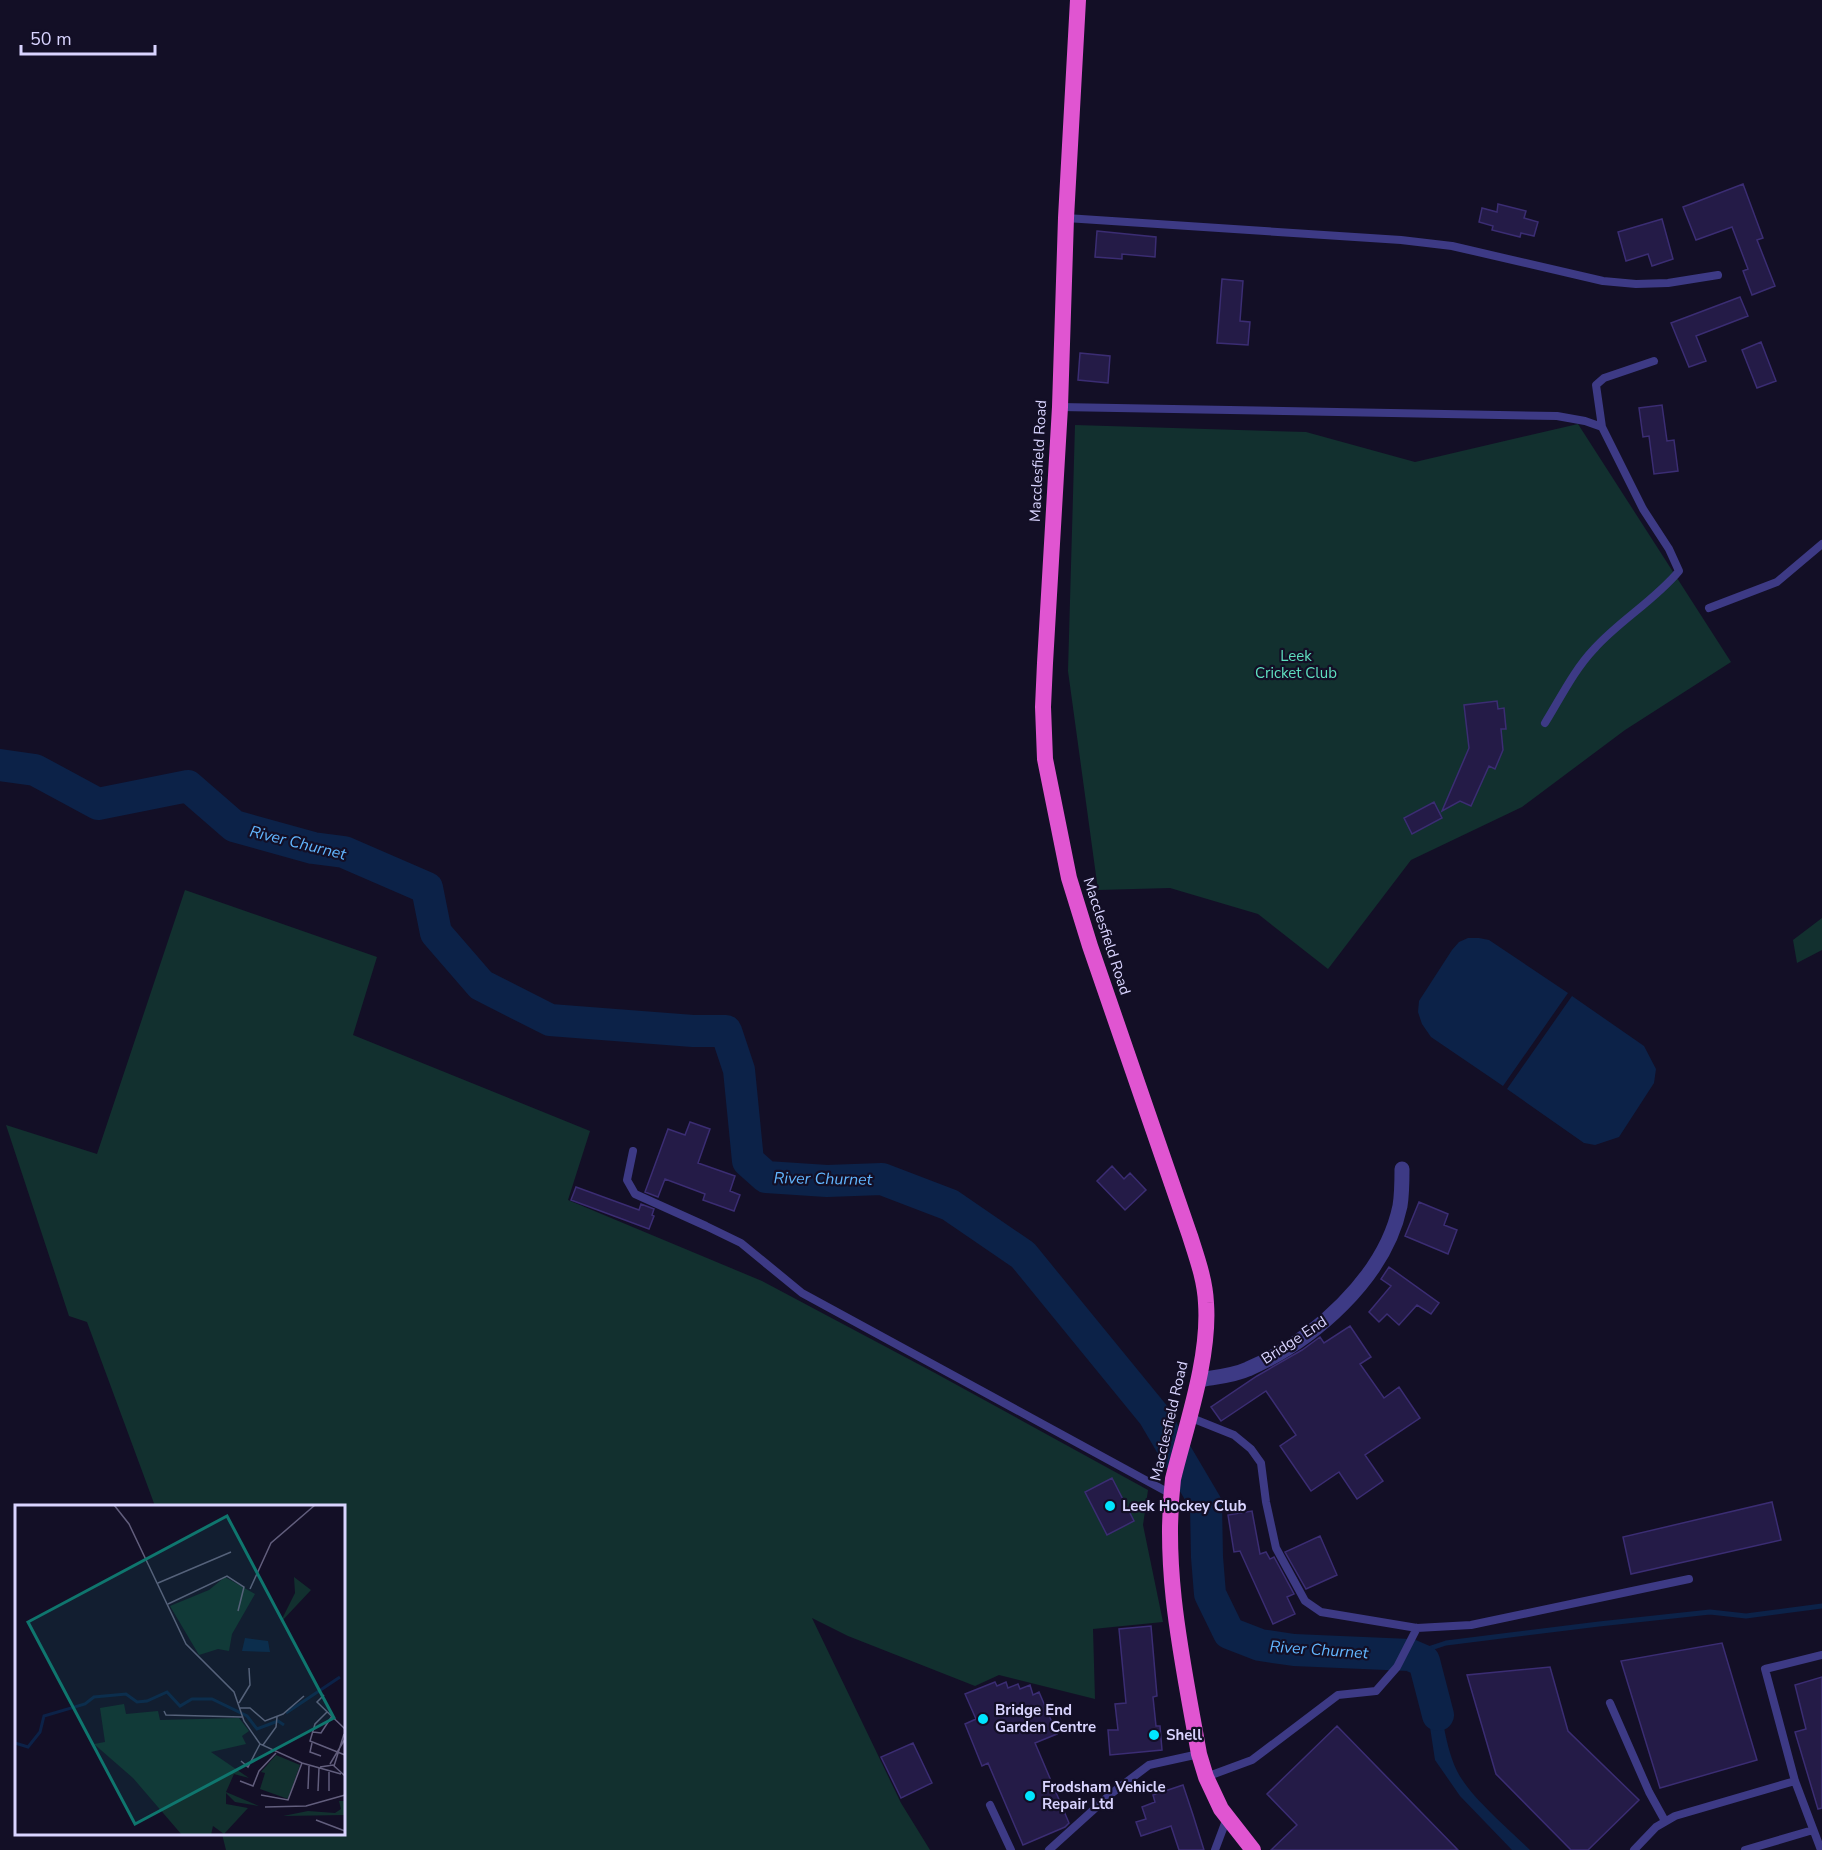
<svg xmlns="http://www.w3.org/2000/svg" width="1822" height="1850" font-family="'Nunito Sans',sans-serif">
<rect width="100%" height="100%" fill="#130f26"/>
<path fill="#12302f" d="M1578,424L1731,662L1625,730L1522,807L1411,860L1328,969L1258,914L1170,888L1098,890L1068,671L1075,425L1306,432L1415,462Z
M185,890L377,957L353,1035L590,1131L568,1200L762,1281L935,1373L1148,1490L1143,1525L1163,1622L1093,1629L1095,1699L999,1675L975,1686L848,1636L812,1618L901,1803L930,1850H226L222,1834H344V1506H155L87,1322L69,1316L6,1125L97,1154Z
M1822,918V950L1797,963L1793,940Z"/>
<path fill="#0c2248" d="M1468,938H1479L1489,940L1568,993L1503,1086L1431,1037L1422,1024L1418,1012L1419,1001L1452,950L1459,942Z
M1572,996L1644,1046L1656,1069L1654,1083L1619,1137L1595,1145L1584,1143L1507,1089Z
M1432,1667C1442,1701 1442,1739 1457,1771C1470,1797 1509,1829 1530,1850H1512L1460,1796L1435,1760L1423,1681Z"/>
<g fill="none" stroke-linecap="round" stroke-linejoin="round">
<path stroke="#0c2248" stroke-width="5" d="M1410,1655L1446,1643L1599,1624L1710,1612L1746,1616L1822,1606"/>
<path stroke="#0c2248" stroke-width="32" d="M0,765L35,770L98,804L188,786L234,826L313,848L344,852L427,888L436,933L481,985L550,1020L693,1031H726L739,1070L748,1161L766,1177L827,1181L882,1179L950,1205L1023,1255L1153,1414L1206,1504L1207,1557L1210,1594L1229,1633L1260,1645L1294,1650L1410,1655L1424,1661L1438,1715"/>
</g>
<path fill="#241b47" stroke="#3b2d73" stroke-width="1.5" d="M1743,184L1763,238L1757,240L1775,286L1752,295L1743,271L1748,269L1732,227L1696,240L1683,207Z
M1498,204L1526,211L1524,218L1538,222L1534,236L1521,233L1520,237L1492,230L1493,226L1479,222L1482,208L1497,212Z
M1662,219L1673,259L1652,266L1648,254L1626,261L1618,232Z
M1097,231L1156,237L1155,257L1122,254V259L1095,257Z
M1222,279L1243,281L1240,321L1250,322L1248,345L1217,343Z
M1740,297L1748,316L1696,336L1706,361L1689,367L1671,323Z
M1761,342L1776,381L1757,388L1742,350Z
M1080,353L1110,356L1108,383L1078,380Z
M1662,405L1667,441L1674,440L1678,471L1654,474L1649,436L1643,437L1639,408Z
M1497,701L1498,709L1504,708L1506,729H1501L1503,750L1495,769L1489,766L1471,806L1460,801L1442,811L1469,748L1464,705Z
M1434,802L1442,818L1412,834L1404,818Z
M690,1122L710,1129L698,1163L735,1176L730,1191L740,1195L734,1211L703,1200L705,1194L665,1179L658,1197L645,1192L668,1129L685,1135Z
M1112,1166L1124,1179L1130,1173L1146,1190L1125,1210L1097,1181Z
M576,1187L639,1210L641,1204L654,1209L652,1215L654,1216L649,1229L571,1200Z
M1419,1202L1448,1214L1444,1225L1457,1230L1448,1254L1405,1236Z
M1389,1267L1439,1303L1431,1314L1417,1305L1399,1325L1387,1314L1379,1322L1369,1312L1391,1286L1381,1279Z
M1350,1326L1371,1357L1360,1364L1384,1398L1399,1387L1420,1418L1365,1455L1383,1481L1357,1499L1339,1472L1311,1491L1280,1446L1296,1435L1266,1391L1221,1421L1211,1407L1257,1376L1302,1350L1320,1337L1324,1343Z
M1112,1478L1134,1521L1107,1535L1085,1492Z
M1772,1502L1781,1540L1631,1574L1623,1537Z
M1252,1511L1260,1554L1266,1552L1270,1559L1274,1557L1294,1594L1287,1597L1295,1614L1273,1624L1240,1551L1234,1552L1228,1515Z
M1320,1536L1337,1575L1306,1589L1285,1552Z
M1151,1626L1157,1696L1153,1697L1156,1726H1160L1162,1750L1110,1755L1108,1730H1118L1115,1704L1126,1703L1119,1629Z
M1722,1643L1757,1760L1660,1788L1621,1661Z
M1550,1667L1568,1731L1639,1800L1588,1850H1571L1496,1774L1467,1675Z
M1822,1677V1808L1818,1809L1795,1732L1806,1729L1795,1685Z
M995,1682L997,1686L1006,1682L1008,1688L1018,1684L1020,1689L1030,1685L1033,1695L1039,1692L1057,1734L1035,1743L1069,1823L1065,1827L1023,1845L988,1763L982,1766L965,1724L976,1719L965,1694Z
M1337,1726L1458,1850H1271L1297,1825L1267,1794Z
M913,1743L932,1783L901,1798L881,1757Z
M1183,1785L1193,1815L1204,1850H1179L1171,1826L1141,1836L1136,1822L1146,1819L1142,1807L1155,1802L1153,1795Z"/>
<g fill="none" stroke-linecap="round" stroke-linejoin="round">
<path stroke="#3d3a85" stroke-width="8" d="M1066,218L1401,240L1452,246L1603,281L1636,284L1668,283L1718,275
M1060,407L1557,416L1585,421L1602,427L1643,509L1669,549L1679,571C1654,601 1620,620 1594,649C1574,670 1560,699 1545,723
M1602,427L1596,385L1604,378L1654,361
M1709,608L1777,582L1822,544
M633,1151L627,1180L635,1194L706,1226L741,1243L802,1293L1171,1494
M1189,1417L1234,1435L1251,1449L1261,1463L1266,1502L1276,1548L1305,1601L1321,1612L1417,1628L1471,1625L1689,1579
M1610,1703L1649,1792L1665,1821
M1206,1777L1252,1760L1338,1695L1376,1691L1397,1667L1417,1628
M990,1805L1011,1850
M1049,1850L1112,1793L1149,1765L1199,1754
M1215,1850L1227,1818
M1634,1850L1656,1827L1675,1816L1795,1781
M1745,1850L1813,1830
M1821,1850L1795,1781L1765,1669L1822,1655"/>
<path stroke="#3d3a85" stroke-width="15" d="M1199,1380C1215,1377 1233,1376 1248,1369C1313,1341 1385,1278 1400,1206C1402,1194 1402,1181 1402,1169"/>
<path stroke="#e055d1" stroke-width="16" d="M1078,0L1066,218L1060,407L1045,663L1043,707L1045,759L1069,878L1090,946L1190,1236C1197,1258 1205,1280 1206,1303C1210,1358 1186,1426 1173,1479C1162,1571 1183,1663 1199,1754L1206,1777L1221,1809L1253,1850"/>
</g>
<g fill="#00e5ff" stroke="#130f26" stroke-width="2">
<circle cx="1110" cy="1506" r="6"/>
<circle cx="983" cy="1719" r="6"/>
<circle cx="1154" cy="1735" r="6"/>
<circle cx="1030" cy="1796" r="6"/>
</g>
<g text-anchor="middle" stroke-width="4.5" stroke-linejoin="round" paint-order="stroke">
<g font-size="15" fill="#d9d4ff" stroke="#130f26">
<text transform="translate(1038 461) rotate(-87)" y="5">Macclesfield Road</text>
<text transform="translate(1107 936) rotate(72)" y="5">Macclesfield Road</text>
<text transform="translate(1294 1340) rotate(-33)" y="5">Bridge End</text>
<text transform="translate(1169 1421) rotate(-77)" y="5">Macclesfield Road</text>
</g>
<g font-size="15" fill="#5fe0c0" stroke="#130f26">
<text x="1296" y="661">Leek<tspan x="1296" dy="17">Cricket Club</tspan></text>
</g>
<g font-size="15" font-weight="bold" fill="#d9d4ff" stroke="#130f26" text-anchor="start">
<text x="1122" y="1511">Leek Hockey Club</text>
<text x="995" y="1715">Bridge End<tspan x="995" dy="17">Garden Centre</tspan></text>
<text x="1166" y="1740">Shell</text>
<text x="1042" y="1792">Frodsham Vehicle<tspan x="1042" dy="17">Repair Ltd</tspan></text>
</g>
<g font-size="16" font-style="italic" fill="#62b6ff" stroke="#130f26">
<text transform="translate(298 842) rotate(14)" y="6">River Churnet</text>
<text transform="translate(823 1178) rotate(1)" y="6">River Churnet</text>
<text transform="translate(1319 1649) rotate(4)" y="6">River Churnet</text>
</g>
</g>
<g transform="translate(15 1505)">
<rect width="330" height="330" fill="#130f26"/>
<path d="M210,72L240,89L217,129L214,146L203,144L184,150L155,101L194,85ZM279,72L296,85L265,118L280,88ZM109,199L111,209L143,206L145,215L224,213L234,226L227,231L231,239L196,247L234,273L219,269L211,287L244,301L220,297L211,288V299L233,303L209,329L198,321L196,330H167L118,273L79,239L90,237L85,203ZM261,250L285,260L273,294L245,284L250,268L246,267ZM324,296H330V310L268,311L293,306L320,308L326,304Z" fill="#12302f"/>
<path d="M230,133L253,136L255,147L227,146Z" fill="#0c2248"/>
<path fill="none" stroke="#0c2248" stroke-width="3" d="M271,208L325,172M0,238L13,242L25,227L29,211L70,199L79,192L111,189L122,197L132,196L152,187L165,201L177,194H197L232,211L242,224L263,216L269,220"/>
<path fill="none" stroke="#625e7d" stroke-width="1.5" d="M99,0L114,19L171,139L219,187L229,216L245,239L287,258L326,269M143,78L216,47M235,84L256,38L300,0M153,99L212,71L229,82L223,106M309,190L302,197L330,224M224,198L235,180L234,163M225,203H235L250,216L268,209L289,191M149,206L151,210L227,212M312,207L300,219L295,236L330,250M298,227L306,228L317,211M297,238L295,247L306,251M248,240L261,222L262,212M226,256L233,262L245,239M315,259L330,234M319,261L329,229M305,262L318,260L330,271M225,276L238,281L244,266L261,248M293,284L294,261M303,286L304,263M314,286V267M246,290L273,295L287,258M250,302L291,301L330,290M301,315L330,326"/>
<path fill="#0f766e" fill-opacity="0.15" stroke="#0f766e" stroke-width="3" d="M212,11L319,213L120,319L13,117Z"/>
<rect width="330" height="330" fill="none" stroke="#d9d4ff" stroke-width="3"/>
</g>
<path d="M21 45v9h134v-9" fill="none" stroke="#d9d4ff" stroke-width="3"/>
<text x="30" y="45" font-size="18" fill="#d9d4ff" stroke="#130f26" stroke-width="4.5" paint-order="stroke">50 m</text>
</svg>
